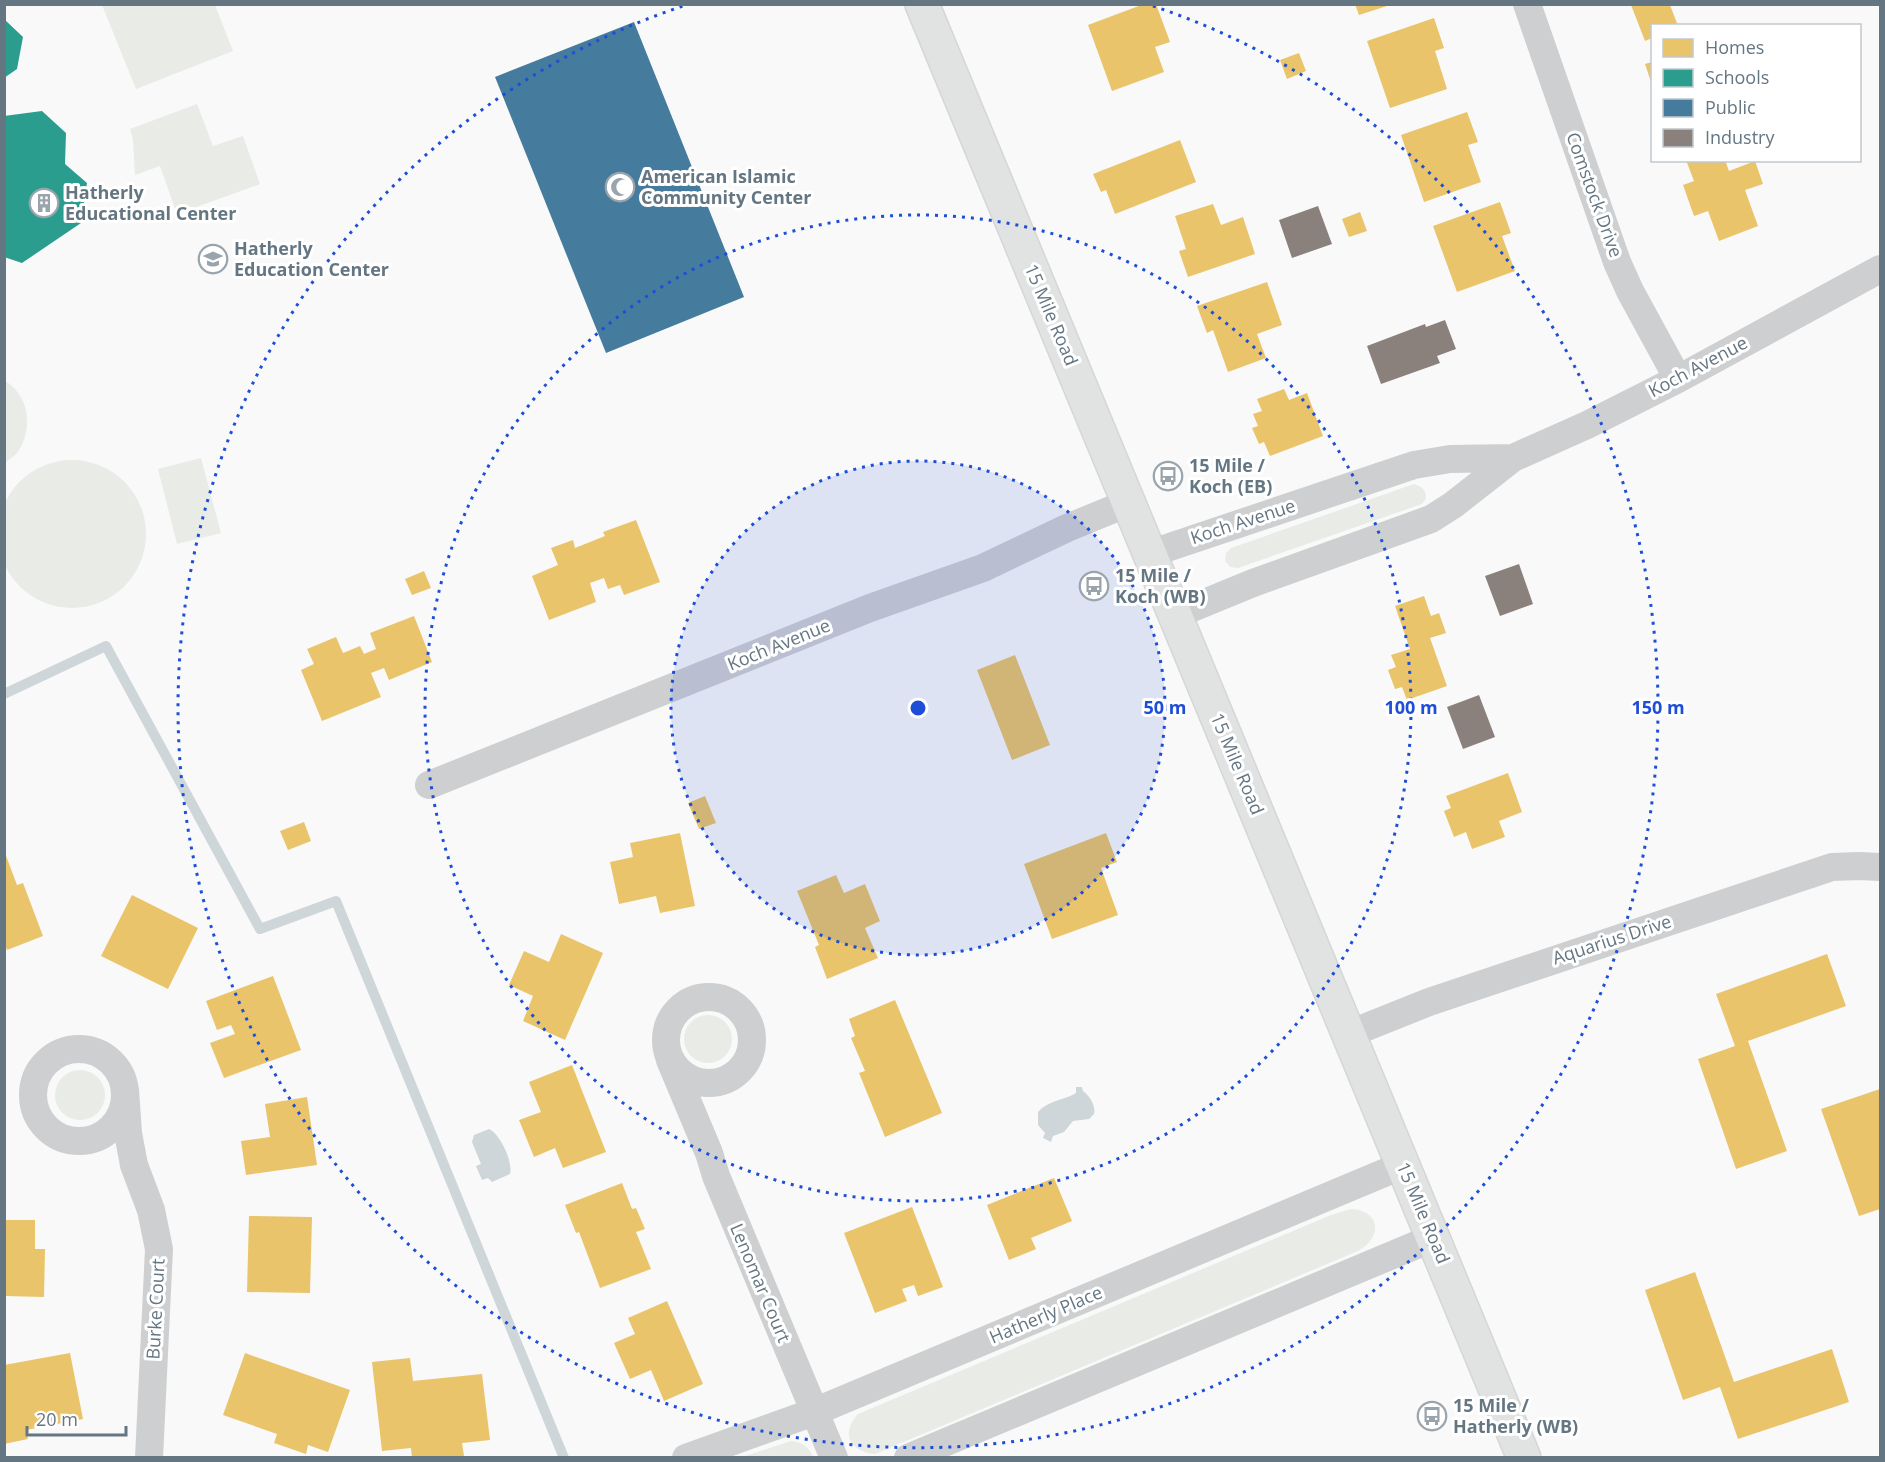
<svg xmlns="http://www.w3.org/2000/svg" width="1885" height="1462" font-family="'Open Sans',sans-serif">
<rect width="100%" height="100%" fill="#f9f9f9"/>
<path fill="#e8ebe6" d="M102,5H215L233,51L136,89Z
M197,104L213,146L243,136L260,184L177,214L160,166L135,175L133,140L130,129Z
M5,381C30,395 34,432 16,454C13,457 8,460 5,463Z
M201,458L221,533L177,544L158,469Z
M-2 534a74 74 0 1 1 148 0a74 74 0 1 1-148 0Z
M1414,484C1423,487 1426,490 1426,499L1422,504L1238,568L1230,567L1225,561L1226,553L1231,548Z
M684 1039a24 24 0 1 1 48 0a24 24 0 1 1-48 0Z
M55 1095a25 25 0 1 1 50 0a25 25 0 1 1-50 0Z
M1351,1209C1382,1211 1382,1238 1358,1251L875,1454C850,1452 840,1433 858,1414L1331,1215Z
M791,1441C802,1442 809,1447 813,1457H742Z"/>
<path fill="#ced6d9" d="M1076,1087H1082L1083,1091C1090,1096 1096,1106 1094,1114L1089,1119L1073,1121L1064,1132L1053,1136L1051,1142L1043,1138L1045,1133L1038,1125V1112C1047,1101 1064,1100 1076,1093Z
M489,1129C500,1134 513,1161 510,1174L492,1182L488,1178L482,1180L476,1166L481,1164L472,1142L474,1135Z"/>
<path fill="#e9c46a" d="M1144,4H1156L1170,42L1155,47L1164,72L1112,91L1088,25Z
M1355,4H1390V5L1359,15Z
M1631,5H1670L1678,26H1652V38L1645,41Z
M1434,18L1444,48L1435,51L1447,89L1390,108L1367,41Z
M1299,53L1306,71L1287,79L1280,60Z
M1652,62V85L1645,64Z
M1467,112L1478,142L1468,145L1481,182L1424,202L1401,135Z
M1180,140L1196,182L1115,214L1106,190L1101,192L1093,174Z
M1686,160H1725L1729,171L1755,161L1763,184L1745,190L1758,226L1719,241L1708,211L1694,216L1683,185L1694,181Z
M1500,202L1511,233L1502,236L1515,271L1457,292L1433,226Z
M1213,204L1221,225L1243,217L1255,254L1188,277L1179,251L1186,249L1175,216Z
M1360,212L1367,231L1349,237L1342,219Z
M1267,282L1282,325L1257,334L1266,358L1228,372L1213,330L1207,333L1197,306Z
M1284,389L1289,400L1307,393L1323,436L1270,456L1264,442L1259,444L1252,428L1258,426L1253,414L1262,411L1257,399Z
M636,520L660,582L624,595L620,585L608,589L604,578L590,583L596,602L549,620L532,576L558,565L551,548L573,540L575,548L605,536L603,532Z
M424,571L431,588L412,595L405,579Z
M1424,596L1431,616L1439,613L1446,633L1430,638L1447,686L1407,700L1402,687L1395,689L1388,670L1396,667L1391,655L1410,649L1395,606Z
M414,616L432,662L389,680L384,668L371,673L381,697L322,721L301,670L314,664L307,649L336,637L343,653L360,646L364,654L376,649L370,633Z
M1015,655L1050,745L1012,760L977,670Z
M1508,773L1522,812L1499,821L1505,837L1472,849L1466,832L1454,837L1444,811L1451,808L1446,796Z
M705,796L716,823L699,829L688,803Z
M304,822L311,841L288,850L280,831Z
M680,833L695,906L660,913L656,896L619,904L610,862L633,857L630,843Z
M1106,833L1117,862L1101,868L1118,915L1052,939L1024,864Z
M5,853L17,885L23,883L43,936L7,950L4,942Z
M836,875L844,893L865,884L880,921L865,928L878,958L827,979L815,947L819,945L797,891Z
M132,895L198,928L168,989L101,956Z
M561,934L603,953L565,1040L523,1021L533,996L509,985L524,951L549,962Z
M1827,954L1846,1006L1748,1041L1787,1151L1736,1169L1698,1059L1735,1046L1716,994Z
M273,976L301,1050L224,1078L210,1043L235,1034L231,1025L217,1030L206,1001Z
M895,1000L942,1113L885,1137L859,1073L865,1071L851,1038L855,1036L849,1019Z
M572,1065L606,1152L563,1168L555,1148L534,1157L519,1120L541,1112L529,1082Z
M1880,1089V1209L1859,1216L1821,1109Z
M307,1097L317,1165L246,1175L241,1141L270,1137L265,1104Z
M1054,1178L1072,1221L1031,1238L1036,1249L1009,1260L987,1205Z
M622,1183L632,1209L636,1208L645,1229L636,1232L651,1269L600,1288L579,1232L576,1233L565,1205Z
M912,1207L943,1287L918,1296L914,1285L902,1289L907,1301L875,1313L844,1233Z
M249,1216L312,1217L310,1293L247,1292Z
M5,1220H35V1249H45L44,1297L5,1296Z
M1695,1272L1734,1382L1832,1349L1849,1402L1738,1439L1720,1387L1683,1400L1645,1290Z
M667,1301L703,1384L664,1401L651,1370L630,1379L614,1343L635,1334L628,1318Z
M70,1353L83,1419L26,1430L28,1439L4,1444V1365Z
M245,1353L350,1390L328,1452L308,1445L306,1454L274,1443L277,1434L223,1415Z
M410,1358L413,1381L482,1374L490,1440L462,1443L464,1456L449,1458H412L411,1448L382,1451L372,1362Z"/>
<path fill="#2a9d8f" d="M4,19L23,37L17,69L4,78Z
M42,111L66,133L65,164L87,183L81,223L22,263L4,257V116Z"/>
<path fill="#457b9d" d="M634,22L744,297L606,353L495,77Z"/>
<path fill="#8a817c" d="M1318,206L1332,244L1292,258L1279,220Z
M1445,320L1456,349L1437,356L1440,363L1381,384L1367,346L1425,324L1426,327Z
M1519,564L1533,604L1500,616L1485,576Z
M1479,695L1495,737L1463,749L1447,707Z"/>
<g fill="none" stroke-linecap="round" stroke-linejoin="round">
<path stroke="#ced6d9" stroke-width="10" d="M4,694L106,646L260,929L336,901L564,1458"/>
<g stroke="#d5d6d7" stroke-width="36">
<path id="secondary" d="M922,4L1524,1458"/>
</g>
<path stroke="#cecfd0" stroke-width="28" d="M1527,4L1617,262L1630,291L1678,379
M1149,554L1414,465L1450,459L1513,458
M1175,615L1253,583L1431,519L1453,505L1513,458L1587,425L1678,379L1880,269
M429,785L870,608L983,568L1067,528L1128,503
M666 1040a43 43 0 1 1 86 0a43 43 0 1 1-86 0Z
M1349,1034L1429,1002L1832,867L1859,866L1880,867
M33 1095a46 46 0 1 1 92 0a46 46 0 1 1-92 0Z
M670,1060L709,1153L716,1176L834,1458
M125,1090L128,1133L134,1165L151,1210L159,1249L149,1458
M686,1458L814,1412L1403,1165
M908,1458L1433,1238"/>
<use href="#secondary" stroke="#e1e2e2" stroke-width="33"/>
</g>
<circle cx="918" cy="708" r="247" fill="#1d4ed8" fill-opacity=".12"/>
<g fill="none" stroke="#1d4ed8" stroke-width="3" stroke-dasharray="3 6">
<circle cx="918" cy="708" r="247"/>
<circle cx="918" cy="708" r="493"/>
<path d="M1153 6A740 740 0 1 1 683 6"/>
</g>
<defs>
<g id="mosque-ring" transform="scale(1.5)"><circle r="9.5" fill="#fff" stroke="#99a4ac" stroke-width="1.5"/><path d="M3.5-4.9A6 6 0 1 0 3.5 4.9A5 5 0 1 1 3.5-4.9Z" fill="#99a4ac"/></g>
<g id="building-ring" transform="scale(1.5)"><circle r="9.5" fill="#fff" stroke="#99a4ac" stroke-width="1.5"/><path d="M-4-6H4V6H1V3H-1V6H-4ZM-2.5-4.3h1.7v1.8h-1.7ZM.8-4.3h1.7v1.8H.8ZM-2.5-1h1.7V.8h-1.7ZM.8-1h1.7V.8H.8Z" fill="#99a4ac"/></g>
<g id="school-ring" transform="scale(1.5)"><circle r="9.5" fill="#fff" stroke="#99a4ac" stroke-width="1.5"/><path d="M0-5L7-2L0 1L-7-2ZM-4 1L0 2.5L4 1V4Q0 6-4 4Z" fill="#99a4ac"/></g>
<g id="bus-ring" transform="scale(1.5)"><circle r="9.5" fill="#fff" stroke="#99a4ac" stroke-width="1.5"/><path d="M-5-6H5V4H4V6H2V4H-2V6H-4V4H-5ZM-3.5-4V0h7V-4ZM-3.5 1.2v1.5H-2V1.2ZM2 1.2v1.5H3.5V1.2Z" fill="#99a4ac"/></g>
</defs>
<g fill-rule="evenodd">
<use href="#mosque-ring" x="620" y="187"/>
<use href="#building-ring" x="44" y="203"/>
<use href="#school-ring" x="213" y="259"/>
<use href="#bus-ring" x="1168" y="476"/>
<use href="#bus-ring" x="1094" y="586"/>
<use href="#bus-ring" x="1432" y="1416"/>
</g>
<g text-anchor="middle" stroke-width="6" stroke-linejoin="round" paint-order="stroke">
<g font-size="18" font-weight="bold" fill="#657683" stroke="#fff" text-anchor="start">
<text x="641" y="183">American Islamic<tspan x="641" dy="21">Community Center</tspan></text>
<text x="65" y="199">Hatherly<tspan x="65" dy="21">Educational Center</tspan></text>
<text x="234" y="255">Hatherly<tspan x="234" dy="21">Education Center</tspan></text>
<text x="1189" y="472">15 Mile /<tspan x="1189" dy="21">Koch (EB)</tspan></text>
<text x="1115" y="582">15 Mile /<tspan x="1115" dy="21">Koch (WB)</tspan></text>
<text x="1453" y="1412">15 Mile /<tspan x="1453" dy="21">Hatherly (WB)</tspan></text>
</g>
<g font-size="18" fill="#657683" stroke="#fff">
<text transform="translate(1594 195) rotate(70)" y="6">Comstock Drive</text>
<text transform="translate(1051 315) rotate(67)" y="6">15 Mile Road</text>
<text transform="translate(1698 367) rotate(-28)" y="6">Koch Avenue</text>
<text transform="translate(1243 522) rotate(-18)" y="6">Koch Avenue</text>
<text transform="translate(779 645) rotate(-22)" y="6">Koch Avenue</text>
<text transform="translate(1237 764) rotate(67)" y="6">15 Mile Road</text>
<text transform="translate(1612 940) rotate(-18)" y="6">Aquarius Drive</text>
<text transform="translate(1423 1213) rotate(67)" y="6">15 Mile Road</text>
<text transform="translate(760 1283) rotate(67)" y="6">Lenomar Court</text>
<text transform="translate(156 1309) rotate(-87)" y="6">Burke Court</text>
<text transform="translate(1046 1315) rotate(-23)" y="6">Hatherly Place</text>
</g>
</g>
<circle cx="918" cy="708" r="9" fill="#1d4ed8" stroke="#fff" stroke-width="3"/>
<g font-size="18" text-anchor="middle" font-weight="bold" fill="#1d4ed8" stroke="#fff" stroke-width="6" stroke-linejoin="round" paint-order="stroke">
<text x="1165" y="714">50 m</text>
<text x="1411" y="714">100 m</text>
<text x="1658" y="714">150 m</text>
</g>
<rect width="1885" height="1462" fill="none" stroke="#657683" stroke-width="12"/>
<rect x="1651" y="24" width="210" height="138" fill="#ffffff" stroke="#c1c8cd" stroke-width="1.5"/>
<rect x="1663" y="39" width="30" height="18" fill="#e9c46a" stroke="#c1c8cd" stroke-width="1.5"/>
<text x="1705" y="54" font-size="18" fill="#657683">Homes</text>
<rect x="1663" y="69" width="30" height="18" fill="#2a9d8f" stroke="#c1c8cd" stroke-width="1.5"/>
<text x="1705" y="84" font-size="18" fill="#657683">Schools</text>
<rect x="1663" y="99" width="30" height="18" fill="#457b9d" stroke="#c1c8cd" stroke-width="1.5"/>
<text x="1705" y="114" font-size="18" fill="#657683">Public</text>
<rect x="1663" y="129" width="30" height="18" fill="#8a817c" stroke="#c1c8cd" stroke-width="1.5"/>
<text x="1705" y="144" font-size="18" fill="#657683">Industry</text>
<path d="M27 1426v9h99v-9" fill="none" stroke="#657683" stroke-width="3"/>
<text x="36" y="1426" font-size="18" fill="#657683" stroke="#ffffff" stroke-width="4.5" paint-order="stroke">20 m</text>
</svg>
